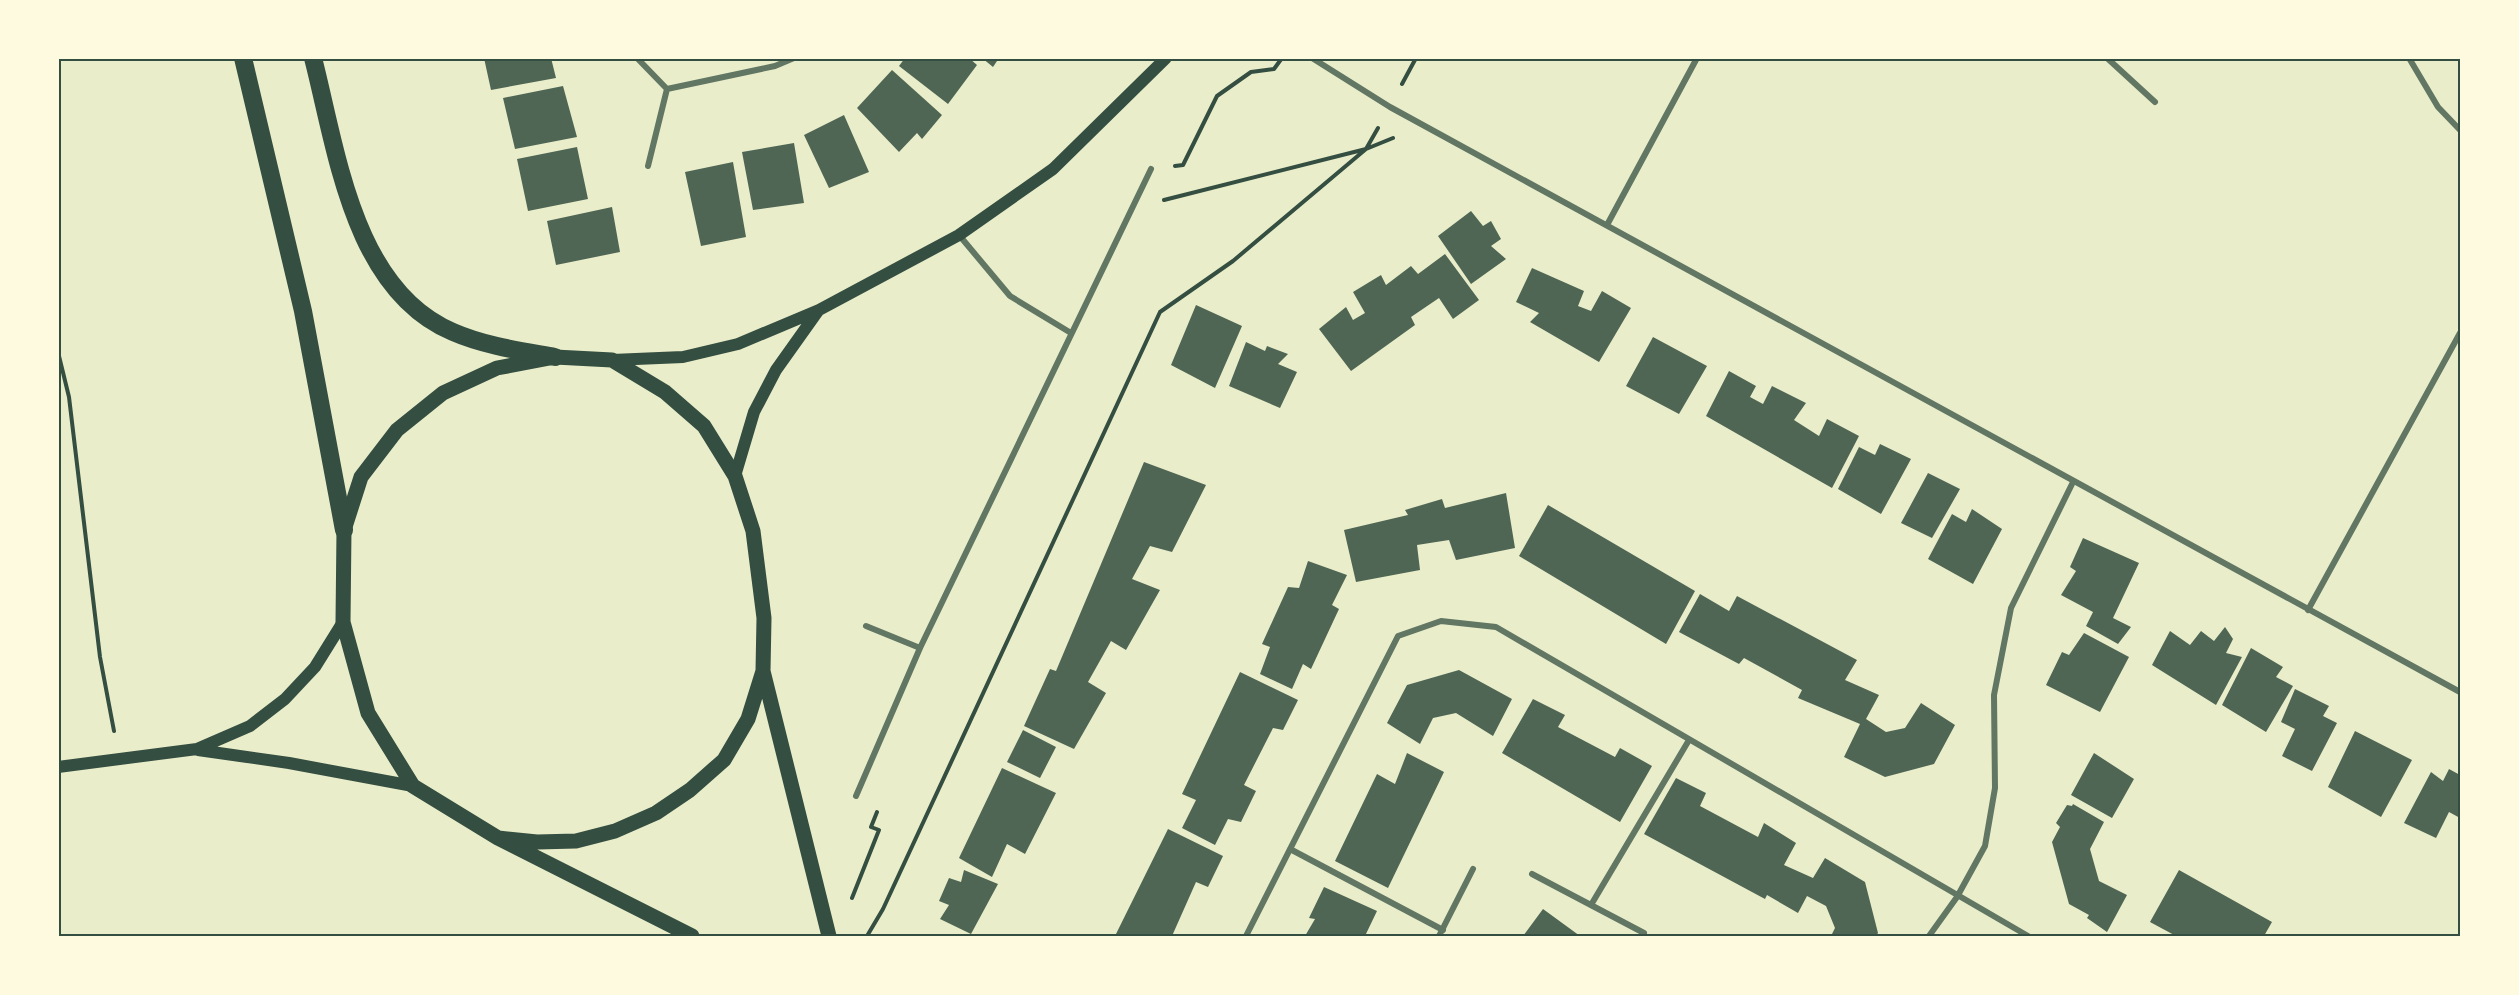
<svg xmlns="http://www.w3.org/2000/svg" width="2519" height="995" font-family="Literata,serif">
<rect width="100%" height="100%" fill="#e9edc9"/>
<path fill="#4f6655" d="M484,58H551L556,78L491,90Z
M905,58H969L977,65L948,104L899,66Z
M982,58H999L993,67Z
M892,70L942,115L922,139L917,133L899,152L857,108Z
M563,86L577,137L515,149L503,98Z
M844,115L869,172L829,188L804,135Z
M794,143L804,203L753,210L742,152Z
M577,147L588,199L528,211L517,159Z
M733,162L746,237L701,246L685,172Z
M612,207L620,252L556,265L547,221Z
M1471,211L1483,226L1491,221L1501,239L1491,246L1506,259L1471,284L1438,236Z
M1445,254L1479,300L1453,319L1439,298L1411,317L1415,325L1351,371L1319,329L1346,307L1353,320L1365,313L1353,292L1381,275L1386,285L1411,266L1418,274Z
M1532,268L1584,291L1578,306L1591,311L1602,291L1631,308L1599,362L1530,322L1539,313L1516,302Z
M1196,305L1242,326L1215,388L1171,365Z
M1653,337L1707,366L1679,414L1626,386Z
M1246,342L1265,351L1267,346L1288,354L1278,364L1297,372L1280,408L1229,386Z
M1729,371L1756,386L1750,397L1763,404L1772,386L1806,403L1794,420L1819,436L1827,419L1859,436L1832,488L1706,416Z
M1880,444L1911,459L1881,514L1838,489L1859,447L1875,455Z
M1144,462L1206,485L1172,552L1150,546L1132,579L1160,590L1126,650L1111,641L1088,682L1106,693L1074,749L1024,726L1050,669L1056,671Z
M1928,473L1960,489L1932,538L1901,523Z
M1506,493L1515,548L1456,560L1449,540L1417,545L1420,570L1356,582L1344,530L1408,515L1405,510L1442,499L1445,508Z
M1548,505L1695,591L1666,644L1519,556Z
M1972,509L2002,529L1973,584L1928,559L1952,514L1966,522Z
M2083,538L2139,563L2113,618L2131,627L2118,644L2086,626L2093,612L2061,595L2076,571L2070,567Z
M1308,561L1347,575L1332,605L1339,609L1311,669L1303,664L1292,689L1260,674L1270,647L1262,644L1288,587L1299,588Z
M1700,594L1729,611L1737,596L1857,660L1845,680L1879,695L1866,719L1886,732L1905,728L1921,703L1955,725L1934,764L1885,777L1844,757L1860,724L1798,698L1802,690L1744,658L1739,664L1679,632Z
M2225,627L2233,639L2226,653L2242,657L2216,705L2152,665L2170,631L2190,645L2201,631L2214,641Z
M2084,633L2129,657L2100,712L2046,685L2062,652L2069,655Z
M2251,648L2283,667L2276,677L2293,686L2266,732L2222,705Z
M1459,670L1512,699L1493,736L1456,713L1433,718L1420,744L1387,723L1407,685Z
M1240,672L1298,700L1283,730L1273,728L1244,785L1256,791L1241,822L1228,819L1215,845L1182,828L1196,800L1182,794Z
M2295,689L2329,706L2323,716L2337,723L2312,771L2282,756L2295,729L2281,722Z
M1533,699L1565,715L1558,727L1615,757L1620,748L1652,766L1620,822L1502,753Z
M1023,730L1056,747L1040,778L1007,762Z
M2355,731L2412,760L2381,817L2328,787Z
M1407,753L1444,772L1388,888L1335,861L1377,774L1395,784Z
M2094,753L2134,779L2112,818L2071,795Z
M1002,768L1056,793L1025,854L1007,844L992,877L959,858Z
M2449,769L2460,775V818L2449,812L2436,838L2404,823L2431,772L2443,781Z
M1676,778L1706,793L1700,806L1758,837L1764,823L1796,843L1784,865L1813,878L1825,858L1865,882L1878,933L1876,936H1831L1835,928L1826,906L1807,896L1798,913L1767,895L1765,899L1644,834Z
M2073,804L2104,822L2090,849L2099,881L2127,895L2107,932L2087,918L2089,915L2069,904L2052,842L2060,827L2056,823L2067,805L2072,806Z
M1168,829L1223,856L1208,887L1196,882L1172,936H1115Z
M964,870L998,884L971,934L940,919L949,905L939,901L949,878L961,882Z
M2179,870L2272,922L2264,936H2176L2150,922Z
M1324,887L1377,911L1365,936H1305L1315,919L1309,918Z
M1543,909L1580,936H1523Z"/>
<g fill="none" stroke-linecap="round" stroke-linejoin="round">
<path stroke="#344e41" stroke-width="4" d="M1402,84L1416,58
M1175,166L1183,165L1217,96L1251,72L1274,69L1282,58
M1164,200L1366,149L1378,128
M58,352L69,397L100,657L114,731
M852,898L879,830L871,827L877,812
M867,936L883,909L1160,312L1233,261L1366,149L1393,138"/>
<path stroke="#617663" stroke-width="6" d="M637,58L667,89L648,166
M1312,58L1390,107L2460,692
M2107,58L2155,102
M2409,58L2438,107L2460,130
M667,89L775,66L794,58
M1607,225L1697,58
M959,235L1010,296L1071,333
M2308,610L2460,333
M866,626L920,648
M856,796L920,648L1151,169
M1290,849L1443,930
M1532,874L1644,933
M1591,905L1689,740
M1246,936L1398,636L1441,621L1496,627L2028,936
M1439,936L1473,869
M1929,936L1957,897L1985,846L1995,788L1994,695L2011,608L2073,482"/>
<path stroke="#344e41" stroke-width="12" d="M612,360L683,357L738,344L819,310L959,235L1053,169L1166,58
M735,476L754,412L776,370L818,311
M198,750L289,763L413,786
M58,767L197,749L250,726L285,699L315,667L343,622"/>
<path stroke="#344e41" stroke-width="15" d="M763,671L829,936
M498,838L537,842L576,841L615,831L656,813L690,790L724,760L748,719L763,671L764,618L753,531L735,476L704,426L665,392L612,360L555,357L497,368L443,393L397,430L361,477L344,530L343,622L368,713L413,786L498,838L692,936"/>
<path stroke="#344e41" stroke-width="18" d="M243,58L303,311L344,530
M313,58C337,151 353,290 453,332C485,346 522,351 555,357"/>
</g>
<rect width="2519" height="995" fill="none" stroke="#fefae0" stroke-width="120"/>
<rect x="60" y="60" width="2399" height="875" fill="none" stroke="#344e41" stroke-width="2"/>
</svg>
